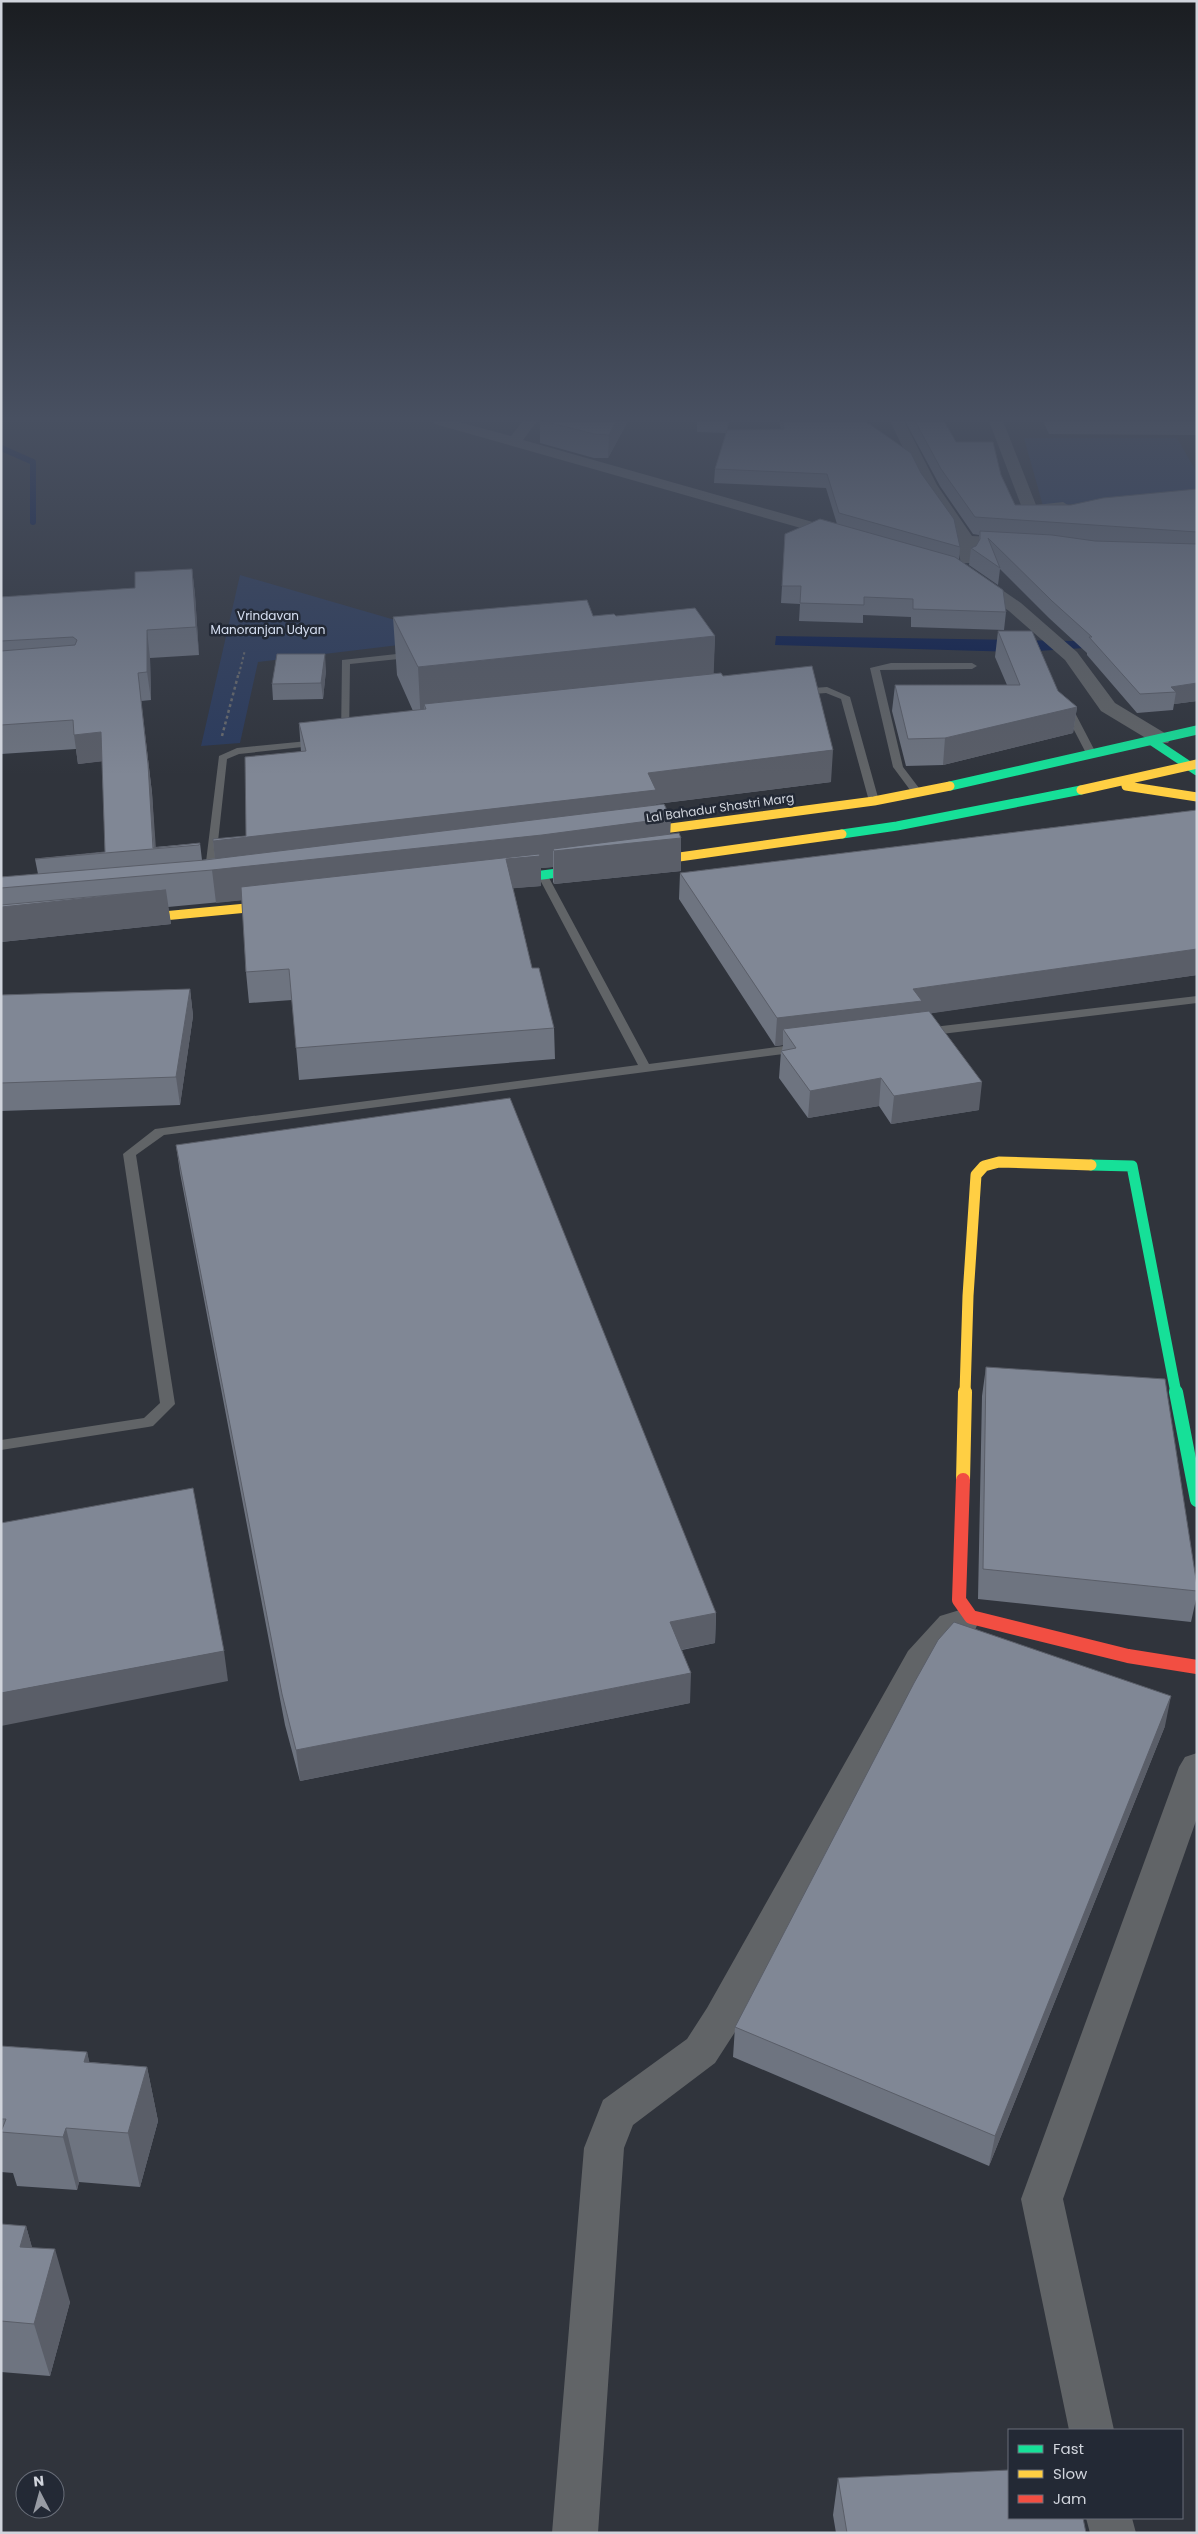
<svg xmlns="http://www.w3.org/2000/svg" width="1198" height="2534" font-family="Poppins,sans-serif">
<rect width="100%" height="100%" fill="#30343c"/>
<path fill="#2b3b5d" d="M1024,438H1177L1197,473V496L1043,506Z
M240,575L457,638L258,662L240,743L201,746Z"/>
<path fill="#081b4d" d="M776,636L1076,641L1101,647L1021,652L775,645Z"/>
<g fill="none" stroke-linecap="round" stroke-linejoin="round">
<path stroke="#081b4d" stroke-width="6" d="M1,448L33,462V522"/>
<path stroke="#686a6d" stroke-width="2" stroke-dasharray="2.5 2.5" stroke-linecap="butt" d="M239,674L245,650"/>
<path stroke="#686a6d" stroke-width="2.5" stroke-dasharray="3 3" stroke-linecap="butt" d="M222,736L239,672"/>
<path fill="#616467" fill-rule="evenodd" d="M415,652L420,655L418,657L350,664L349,738L341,740L342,660Z
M891,663H972L977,666L972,669L880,670L903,767L922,792L917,795L913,794L893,767L870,668Z
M827,687L850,697L879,801L878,803H870L869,801L841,699L826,693L800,695L795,692L800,689Z
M1064,705L1072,707L1097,755L1095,757L1087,755L1062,707Z
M318,740L323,743L321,745L239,754L227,759L214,878L213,880H205L204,878L219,756L237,748Z
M543,873L548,876L649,1064L799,1044L805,1048L799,1052L164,1135L136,1155L175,1404L153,1426L148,1427L1,1450V1440L144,1418L160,1403L123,1154L155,1129L638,1065L538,876Z
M1197,996V1003L925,1036L919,1032L925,1028Z"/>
<path fill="#616467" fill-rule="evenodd" d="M433,421H455L511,436L523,421H537L523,440L848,532L850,535L842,540L836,538L435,424Z
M890,421H904L937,485L972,536L1016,538L1024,543L1022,547L976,546L977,555L973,563H961L954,532L921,485Z
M989,421H1003L1036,505L1063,502L1071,507L1069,510L1030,515L1024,513Z
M973,573L979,574L1021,603L1077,652L1115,703L1168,735L1171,739L1168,743H1154L1101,711L1065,660L1009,611L967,582L964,578L967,574Z
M963,1609L975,1612L979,1621L975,1630L964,1634L932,1669L735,2032L715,2063L633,2125L624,2148L598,2533H552L584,2148L603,2100L687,2039L707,2008L908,1651L940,1616Z
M1197,1753V1818L1063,2199L1114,2430H1069L1021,2199L1179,1767L1185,1757Z
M1086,2518H1132L1136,2533H1090Z"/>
<path stroke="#16e098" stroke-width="9" d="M1152,741L1197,771
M950,786L1197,730
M842,834L897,826L1081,790
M503,880L589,869"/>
<path stroke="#16e098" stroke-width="11" d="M1091,1165L1132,1166L1176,1393"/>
<path stroke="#16e098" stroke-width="14" d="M1176,1392L1197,1500"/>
<path stroke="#ffcf43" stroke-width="9" d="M1126,786L1197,797
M1081,790L1197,764
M633,833L874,801L950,786
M644,862L842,834
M132,919L278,905"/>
<path stroke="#ffcf43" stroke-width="11" d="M965,1393L968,1296L976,1175L984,1166L999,1162L1091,1165"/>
<path stroke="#ffcf43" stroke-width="14" d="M963,1480L965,1392"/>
<path stroke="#f24e42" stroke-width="14" d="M963,1480L959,1600L971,1617L1128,1656L1197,1667"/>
</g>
<path fill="#6e7480" d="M540,421H628L608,458H594L540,443Z
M697,421H729L727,430H781L779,421H865L921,473L960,547L959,560L1006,612L1004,630L911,627V617L863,615V623L799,621L800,604L781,603L785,534L837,524L826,488L714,483L715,469L726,433L697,432Z
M905,421H944L956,442L1001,475L1015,505H1071L1197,489V701L1174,704L1173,710L1137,713L1087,655V653L1049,618L1000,569L998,585L969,565L971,548L976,546L979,542V535L973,534L940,486Z
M1043,421H1197V435L1049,434Z
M192,569L195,595L199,655L150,658L151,700L141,701L152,793L155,847L200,843L202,860L215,858L213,841L246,836L301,752L299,723L413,711L397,675L393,617L616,616L715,636L713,673L723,676L831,782L656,804L670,834L681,838V871L554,884L553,882V867L541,868V886L513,888L532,968L554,1028L555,1059L299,1080L292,1000L249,1003L246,972L242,900L168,907L171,924L1,942V877L38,874L35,859L105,852L102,761L78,764L76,749L1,754V597L135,588Z
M998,631L1058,691L1077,707L1073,733L943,765L906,766L892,711L895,685H1007L995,657Z
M326,670L323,699L273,700L272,684Z
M1197,810V975L931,1013L979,1110L891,1124L879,1106L808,1118L779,1078L781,1051L782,1050L783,1045L775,1046L679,899L680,873Z
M190,989L193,1016L180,1105L1,1111V995Z
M176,1145L716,1613L715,1643L682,1650L690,1703L300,1781L285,1725L180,1173Z
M986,1367L1197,1586V1595L1191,1622L978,1599L982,1396Z
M1165,1726L989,2166L733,2057L735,2027Z
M1,2046L87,2052L89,2062L147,2067L158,2121L140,2187L79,2182L77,2190L17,2186L13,2173L1,2172Z
M1,2224L26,2226L32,2248L70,2302L50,2376L1,2372Z
M838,2478L1086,2533H836L833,2515Z"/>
<path fill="#5a5e68" d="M616,421H628L608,458L609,435Z
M727,421H729L727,433Z
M192,569L195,595L199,655L196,627Z
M147,630L150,658L151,700L147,672Z
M715,636L713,694L424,704L425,726H421L418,667Z
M325,654L326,670L323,699L321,683Z
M138,673L152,793L156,849H154Z
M1197,683V701L1174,704L1176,692L1171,687Z
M1077,707L1073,733L943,765L945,738Z
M101,732L105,761L78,764L74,735Z
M833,750L831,782L656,804V820L671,818L670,839L681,838V871L554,884V851L553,849V867L541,868V886L506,889V872L216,903L212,870L216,869L213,841L648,773Z
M166,890L171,924L1,942V907Z
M1197,949V975L920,1015L783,1029V1045L775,1046L777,1018L913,989Z
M190,989L193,1016L180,1105L176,1077Z
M881,1078L879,1106L808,1118L810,1091Z
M982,1082L979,1110L891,1124L894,1096Z
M716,1613L715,1643L669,1652L670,1622Z
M224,1651L228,1681L1,1726V1693Z
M691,1673L690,1703L300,1781L296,1750Z
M1171,1696L1165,1726L989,2166L995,2136Z
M87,2052L100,2106L84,2062Z
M147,2067L158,2121L140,2187L128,2133Z
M66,2128L79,2182L77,2190L63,2137Z
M26,2226L41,2279L20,2247Z
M55,2249L70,2302L50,2376L34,2324Z"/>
<path fill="#808795" stroke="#5a5e68" d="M543,421H616L609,435L594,434Z
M783,421H865L911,453L921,473L954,519L960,547L839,513L827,474L715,469L727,430L784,429Z
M915,421H944L956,442H993L1001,475L1015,505H1071L1103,498L1197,489V532L975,517L941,469Z
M820,519L955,557L1003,590L1006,612L913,609V599L864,597V605L800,603L801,586H782L785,534Z
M980,531L1052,535L1095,541L1197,544V683L1171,687L1176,692L1140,694L1089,637H1092L1052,601L988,538L1000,568L971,548L976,546L980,539Z
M192,569L196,627L147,630V672L138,673L148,764L153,848L200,843L199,845L35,859L105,852L101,732L74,735L73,720L1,725V651L75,645L77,640L73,637L1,641V597L135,588V572Z
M587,600L593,616L614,614L616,616L695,608L715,636L418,667L393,617Z
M998,631H1032L1058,691L1077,707L945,738L908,739L895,685H1020Z
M277,654H325L321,683L272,684Z
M812,666L833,750L648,773L656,790L213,841V839L246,836L245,757L306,751L299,723L426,709L424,704L721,673L723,676Z
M664,804L671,818L542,835L212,870L1,888V877L205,860Z
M1197,810V949L913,989L922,1001L777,1018L680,873Z
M679,833L681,838L554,851L553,849Z
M539,854L540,856L506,859L532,968H539L554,1028L296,1048L289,969L246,972L241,887Z
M166,890L1,907V905Z
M190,989L176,1077L1,1083V995Z
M929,1011L982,1082L894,1096L881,1078L810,1091L781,1051L796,1048L783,1029Z
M510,1098L716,1613L670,1622L691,1673L296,1750L282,1694L176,1145Z
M986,1367L1165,1379L1197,1586V1591L983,1569Z
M193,1488L224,1651L1,1693V1523Z
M954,1622L1171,1696L995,2136L735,2027L914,1683L938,1640Z
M1,2046L87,2052L84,2062L147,2067L128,2133L66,2128L63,2137L1,2132L6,2119H1Z
M1,2224L26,2226L20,2247L55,2249L34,2324L1,2321Z
M1009,2470V2518H1083L1086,2533H847L838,2478Z"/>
<linearGradient id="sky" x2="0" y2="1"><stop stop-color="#1a1d21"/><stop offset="0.54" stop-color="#485061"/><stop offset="1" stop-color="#485061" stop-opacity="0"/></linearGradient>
<rect width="1198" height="775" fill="url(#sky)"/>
<g text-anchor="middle" stroke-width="5" stroke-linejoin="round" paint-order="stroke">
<g font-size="12" fill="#d7e0f3" stroke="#232935">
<text x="268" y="620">Vrindavan<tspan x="268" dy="14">Manoranjan Udyan</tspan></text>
</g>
<g font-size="12" fill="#d0d4dc" stroke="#232935">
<text transform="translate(720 808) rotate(-8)" y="4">Lal Bahadur Shastri Marg</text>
</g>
</g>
<rect width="1198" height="2534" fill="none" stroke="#d0d4dc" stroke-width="5"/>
<rect x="1008" y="2429" width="175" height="90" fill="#232935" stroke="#686d78"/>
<rect x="1018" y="2445" width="25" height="8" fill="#16e098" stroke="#686d78"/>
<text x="1053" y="2454" font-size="15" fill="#d0d4dc">Fast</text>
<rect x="1018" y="2470" width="25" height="8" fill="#ffcf43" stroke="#686d78"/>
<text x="1053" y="2479" font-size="15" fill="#d0d4dc">Slow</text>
<rect x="1018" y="2495" width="25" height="8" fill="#f24e42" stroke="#686d78"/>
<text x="1053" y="2504" font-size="15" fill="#d0d4dc">Jam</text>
<g transform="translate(40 2494) rotate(354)"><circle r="24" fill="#232935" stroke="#686d78"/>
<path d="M0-4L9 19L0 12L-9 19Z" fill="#989ca4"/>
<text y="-8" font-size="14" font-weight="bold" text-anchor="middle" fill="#d0d4dc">N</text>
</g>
</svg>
